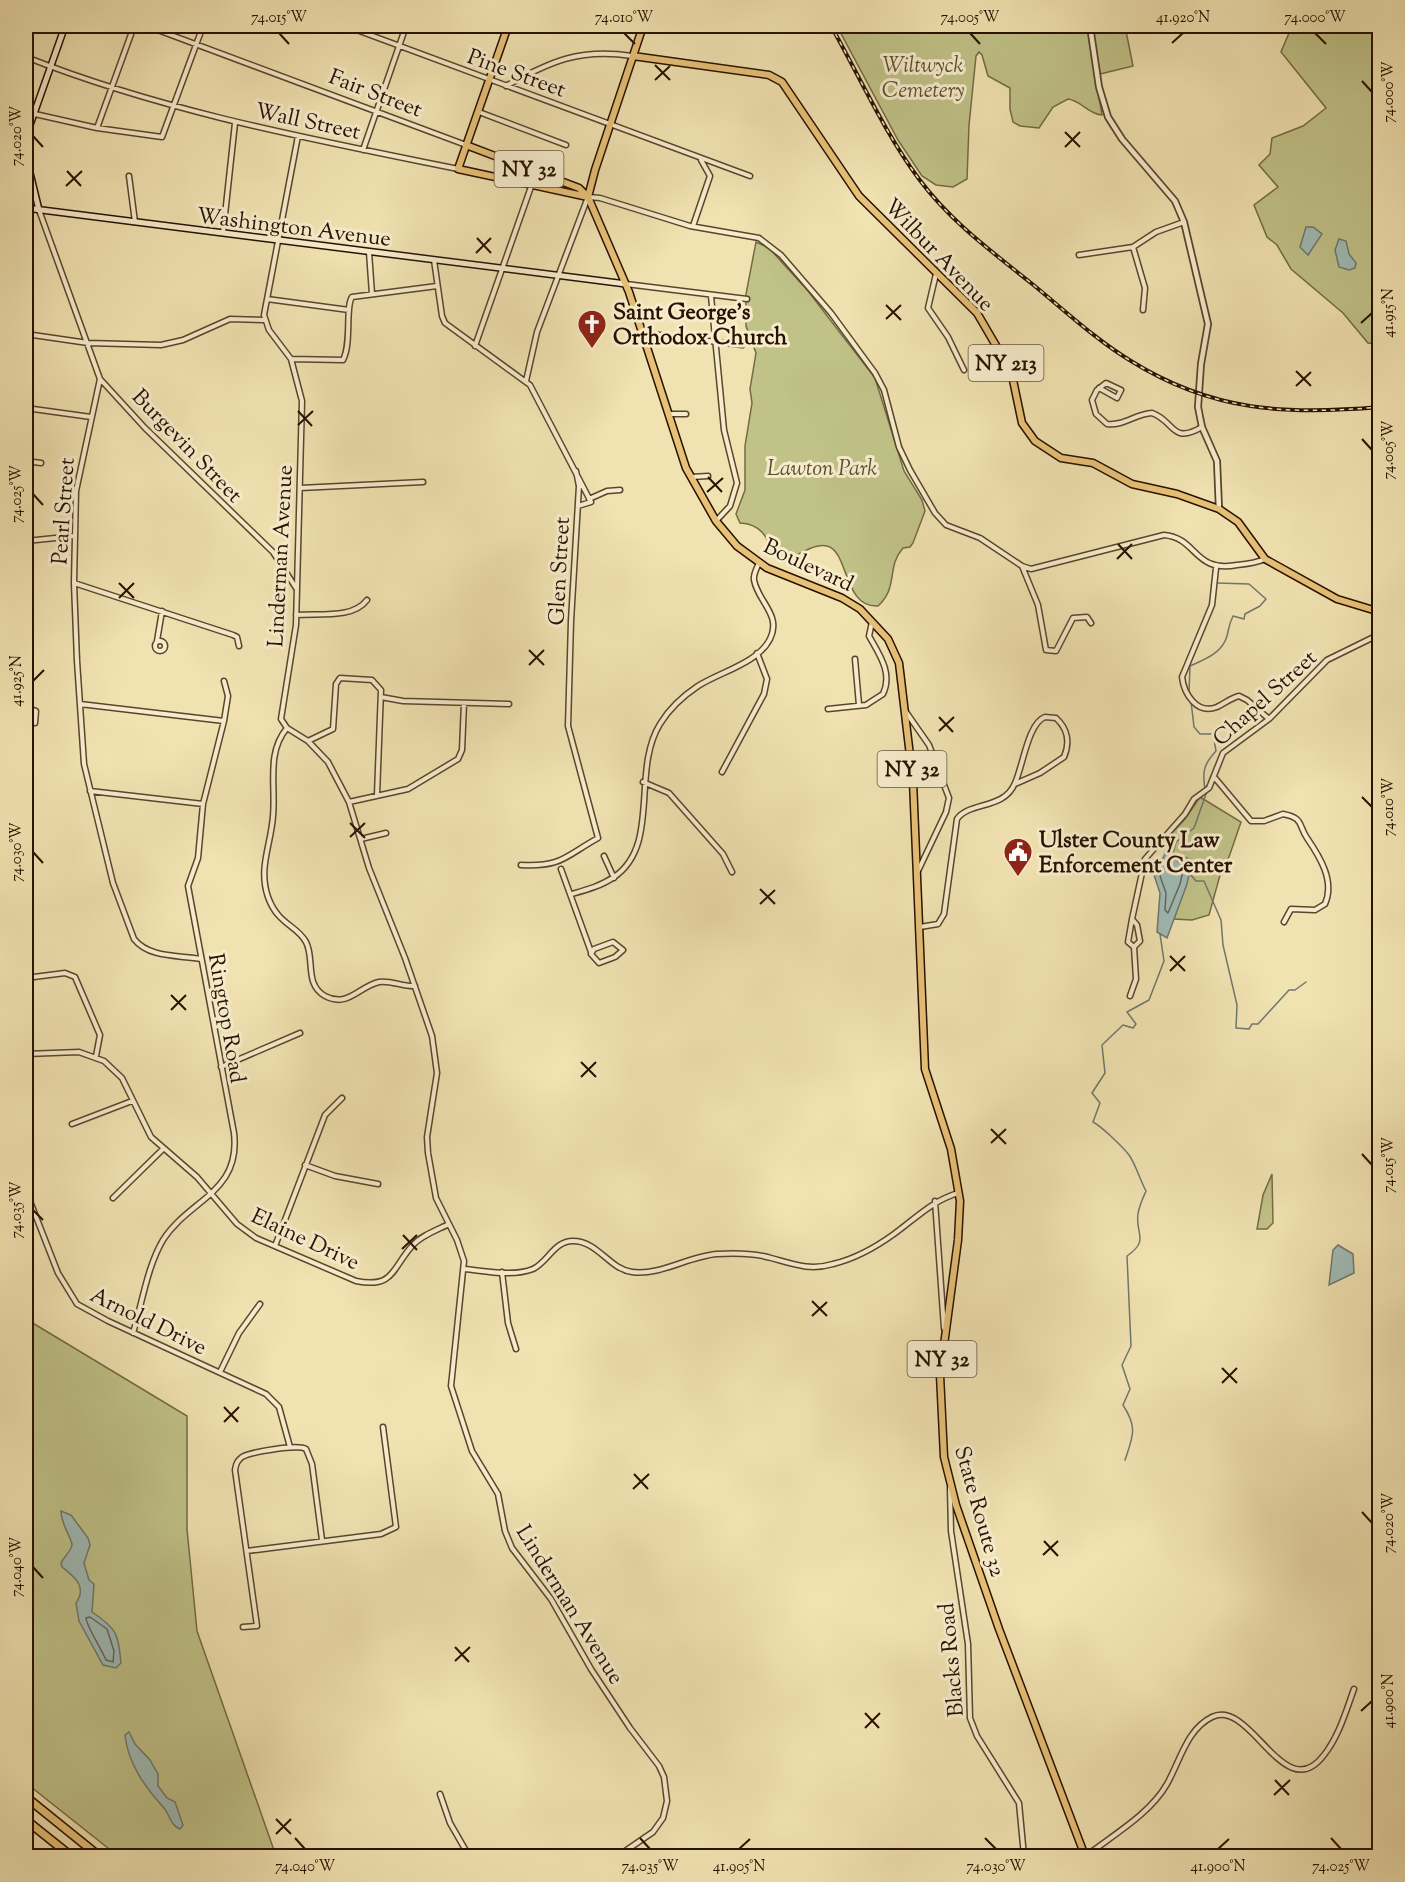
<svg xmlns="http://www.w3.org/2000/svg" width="1405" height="1882" font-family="'Sorts Mill Goudy',serif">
<rect width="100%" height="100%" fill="#f1e2b1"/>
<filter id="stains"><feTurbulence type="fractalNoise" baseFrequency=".00333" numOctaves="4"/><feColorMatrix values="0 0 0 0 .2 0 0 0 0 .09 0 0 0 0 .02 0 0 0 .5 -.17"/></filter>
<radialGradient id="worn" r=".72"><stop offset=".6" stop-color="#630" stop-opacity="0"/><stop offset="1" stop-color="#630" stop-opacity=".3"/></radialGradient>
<path fill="#c0c288" stroke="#746a44" stroke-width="1.5" d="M837,26H1087L1102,115C1088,114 1082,101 1068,99L1053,107L1039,128L1020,126L1013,122L1010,109V88L988,76L982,55L979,52L976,56L969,125L967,179L953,187L936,185L922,176L898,140Z
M1092,26H1125L1133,66L1100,74Z
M1292,26H1379V344L1368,343L1343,313L1291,269L1277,245L1267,237L1254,205L1278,187L1259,165L1270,154L1272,138L1303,126L1326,108L1281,52Z
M756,242L769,248L808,291L875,378L904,471L922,500L925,511L913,543L910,547L903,548C886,567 899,587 878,606C843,608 849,551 827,546C814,543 796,556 784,562L776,559C768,541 764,524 740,523L736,514L745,490V446L752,403L750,389L756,353L746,326V294Z
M1200,797L1241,822L1229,857L1222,868L1209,915L1192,920L1174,919L1192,861L1177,854H1165L1167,838L1185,819Z
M1272,1174L1273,1223L1267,1229H1257L1263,1195Z
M26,1319L187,1416V1529L197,1631L276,1856H118L26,1783Z"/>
<path fill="#9fbbb6" stroke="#6f776d" stroke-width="1.5" d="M1306,227H1313L1322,234L1308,255L1300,247Z
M1339,239L1346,241L1349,254L1356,263L1355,268L1349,270L1339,267L1335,250Z
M1165,854H1177L1192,860L1187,884L1167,938L1157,932L1160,893L1154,875Z
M1338,1245L1353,1254L1354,1273L1329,1285L1333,1250Z
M61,1511L71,1515L88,1538L90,1545L84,1563L89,1580L94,1584L92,1612C117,1629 118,1633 121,1663L116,1668L103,1665L79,1621L76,1603C88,1586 73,1576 62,1567L61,1563C64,1557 71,1551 72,1545C72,1538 61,1525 61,1511Z
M129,1732L135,1744L150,1760L158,1774V1786L167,1798L175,1802L183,1825L180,1829C170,1825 170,1815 164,1808C145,1787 128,1764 125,1735Z"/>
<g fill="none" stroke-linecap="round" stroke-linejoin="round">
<path stroke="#63665b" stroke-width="1.5" d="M1169,860H1176L1184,866L1180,884L1168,913L1165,910L1166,893L1160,876Z
M90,1617L107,1629L114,1651L113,1662L106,1660C102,1650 86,1625 86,1618Z"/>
<path stroke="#6f776d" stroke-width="1.5" d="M1189,693L1190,666C1203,660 1222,654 1227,636C1229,628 1229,624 1233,616L1244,619L1245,614L1260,606L1266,599L1249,584L1217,583
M1191,701L1194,727L1200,734H1213L1216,751C1204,764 1202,771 1205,789
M1172,856L1176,842L1194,828L1206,794
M1189,873L1196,881H1204L1221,920L1223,945L1237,1005L1236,1028L1249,1029L1252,1024H1258L1289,990H1295L1306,982
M1125,1460C1133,1436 1138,1428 1123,1405L1130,1389L1122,1365L1131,1346L1127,1256C1150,1240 1135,1234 1138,1214C1139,1206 1143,1198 1146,1191C1140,1180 1136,1165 1129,1155C1123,1147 1101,1126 1093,1122L1100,1103L1092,1093L1105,1073L1102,1045L1123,1025L1133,1028L1136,1024L1127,1012L1149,1000L1164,961L1160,934"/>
<g stroke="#5a452c" stroke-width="7">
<path id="minor" d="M147,26L466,145
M346,26L750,176
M26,57C165,112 311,139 458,169
M506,86C551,61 580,48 632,56
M26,112L97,128L162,137L203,26
M479,112L566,145
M97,128L134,26
M298,136L264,315L269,330L291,359L302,401L296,625L281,719L287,728L308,741L328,762L349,802L369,868L405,958L432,1036L437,1073L427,1137L428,1153L436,1198L457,1240L464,1261L451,1386L472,1451L498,1494L505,1531L512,1548L551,1599L591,1669L630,1728L659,1766L664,1777L667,1801L663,1818L653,1832L618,1856
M363,150L406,26
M129,176L135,222
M39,210L100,379L76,491L74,583L77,661L84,764L113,883L134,939C149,958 178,955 201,959
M693,226L710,176L701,160
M223,233L235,123
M1133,247L1145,288L1143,310
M369,252L372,294
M1079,255L1133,247L1156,232L1184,222
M434,260L442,316L445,323L530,385L591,502L578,506
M936,274L928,308L948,337L964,370
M626,284L747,299
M711,296L724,430L737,483L730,506L716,521
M267,299L349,310
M643,333L742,345
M26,334L88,343L161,345L183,340L230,319L264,320
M475,346L532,184
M291,359L343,360C352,343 345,307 352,297L437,286
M101,380L145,428L273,552L296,588
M526,381L537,332L588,197L600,198L690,226L759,238L781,255L831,313L875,373L884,390L899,447L910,470L935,513L946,525L980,538L1022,566L1031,569L1164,535C1198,538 1193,573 1237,565C1247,564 1256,563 1265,559
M1099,388L1117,398L1121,390L1106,383L1097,390L1092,400L1096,414L1107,424C1124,426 1135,414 1152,413C1175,421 1171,445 1202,427
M26,408L91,417
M669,414H686
M26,461L41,463
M691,477L708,476
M300,488L423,482
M589,499L607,491L620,490
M26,541L75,536
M1022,566L1038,605L1046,650L1056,651L1073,618L1087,617L1091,623
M1216,568L1212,605L1182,677C1184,694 1197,715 1217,707C1225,703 1231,698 1239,696L1247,700L1269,719
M74,583L233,635L237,637L239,646
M296,615C319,613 353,619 367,600
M155 646a5 5 0 1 1 10 0a5 5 0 1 1-10 0Z
M157,641L162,611
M855,659L859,705
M381,697L403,701L509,704
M80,704L224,721
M26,707L36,711L35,723
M828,709L866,705L883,694C893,673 879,654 869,636L872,622
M906,712L929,745L949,798L946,812L918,871
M287,728C266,753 276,786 273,816C271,845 258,868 268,897C278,925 297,925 306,942C315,959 304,984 325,996C348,1008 358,987 379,982C391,980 403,987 415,986
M308,741L333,729L336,684L340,678L372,680L381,690L377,795
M722,772L764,694L767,679L757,653
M1215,778L1251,821H1264L1283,814C1304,818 1298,825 1307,838C1320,857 1335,881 1325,904L1315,910L1291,909L1284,922
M643,782L669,793L723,854L732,872
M90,791L203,804
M349,802L408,789L458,759L462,750L464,703
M361,839L386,833
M604,856L614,878
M521,865C562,867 564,857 598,838L568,726L571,621L579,486L576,471
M561,869L591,952
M572,894C586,890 601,886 614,877C661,845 631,771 660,724C669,709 683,696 698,686C720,672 758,663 770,639C782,615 758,602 754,580C753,574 757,568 759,563
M1132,919L1128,942L1134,947
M920,927L938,924L944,914L957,819C970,801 1004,810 1015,783C1023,766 1028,723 1045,717L1056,718C1068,729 1070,743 1064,757L1040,773L1015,784
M613,942L623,950L615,957L599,963L591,954L594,949Z
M26,978L65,973L75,977L100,1035L96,1056
M1130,996L1136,979L1134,947L1140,941L1137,925L1132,919L1145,859L1185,814L1194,799L1209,788L1223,753L1269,719L1327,660L1380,634
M26,1054L79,1052L104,1061L122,1078L151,1137L197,1177L237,1224L256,1238L356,1281C395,1289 392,1267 413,1245C422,1235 437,1230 449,1224
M221,1067L300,1033
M72,1124L132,1101
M305,1165L335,1176L378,1184
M26,1191L58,1273L77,1304L108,1321L266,1394L279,1407L290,1447
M113,1198L163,1149
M935,1201L944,1328
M275,1246L325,1115L342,1098
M465,1269C485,1271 513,1277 533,1269C548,1262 554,1241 573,1241C598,1241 609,1269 632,1272C660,1276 689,1256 717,1254C734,1253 754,1253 771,1258C793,1264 810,1271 833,1264C854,1259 876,1247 894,1234C916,1218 932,1201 958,1193
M502,1272L508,1323L516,1349
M133,1333C142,1304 147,1267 163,1240C189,1199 241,1193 234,1133L188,886L198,858L203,804L224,721L228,696L224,681
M220,1372L239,1333L260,1304
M950,1488L951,1531L968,1644L970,1718L977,1736L1019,1803L1024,1856
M247,1551L381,1534L396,1527L383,1427
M243,1627L257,1626L235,1470C236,1464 237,1461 242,1457C251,1452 297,1444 306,1449L312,1464L322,1540
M440,1794L450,1823L469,1856
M1086,1856C1113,1835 1150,1814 1167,1784C1180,1761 1187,1729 1212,1717C1251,1698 1284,1808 1324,1755C1339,1736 1346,1711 1354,1689"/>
</g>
<g stroke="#5a452c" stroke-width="8">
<path id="tertiary" d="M1090,26L1099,87L1108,117L1122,139L1175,201L1184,222L1208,324L1201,364L1198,407L1202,427L1217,461L1219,509"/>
</g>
<g stroke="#271100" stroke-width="8">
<path id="secondary" d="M26,208L626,284
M39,210L30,173V125L65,26"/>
</g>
<g stroke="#271100" stroke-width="9">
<path id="primary" d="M508,26L458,169L588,197
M643,26L595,170L588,197L629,292L686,468L716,521L737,546L767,568L842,598L860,609L888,639L899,663L913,781L925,1069L951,1149L960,1201L958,1240L940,1375L944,1457L956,1505L999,1629L1085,1856
M633,56L769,75L782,82L859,196L977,313L1005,361L1013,380L1022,423L1035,441L1061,458L1093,463L1132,484L1177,494L1219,509L1238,522L1265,559L1337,599L1380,612
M466,145L579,188L588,197"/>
</g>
<g stroke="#271100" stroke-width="10">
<path id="motorway" d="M26,1797L99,1856
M26,1820L71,1856"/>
</g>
<use href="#minor" stroke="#f6eccc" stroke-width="4"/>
<use href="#tertiary" stroke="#f6eccc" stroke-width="4.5"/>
<use href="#secondary" stroke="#f6eccc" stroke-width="5"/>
<use href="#primary" stroke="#e8c178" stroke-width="6"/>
<use href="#motorway" stroke="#e8c178" stroke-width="7"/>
<g stroke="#271100" stroke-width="4">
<path id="rail" d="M831,26C860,77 884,132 919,179C950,221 991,251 1031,283C1063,309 1096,340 1131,361C1213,412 1286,415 1380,407"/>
</g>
<use href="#rail" stroke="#f6eccc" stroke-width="1.5" stroke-dasharray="4.5" stroke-linecap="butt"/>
</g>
<path fill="none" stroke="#271100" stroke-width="2" d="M279,33L289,44M624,33L635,44M970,33L980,44M1315,33L1326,44M1172,43L1183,33M655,65L670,80M655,80L670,66M1362,81L1372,92M1065,132L1080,147M33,136L43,147M1065,147L1080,132M67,171L81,186M66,186L82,171M477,238L491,253M476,253L491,238M886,305L901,320M886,319L901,305M1361,323L1372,313M1296,371L1311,386M1296,386L1311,372M298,411L312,426M298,425L313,411M1362,439L1372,450M708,477L722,492M707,492L723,478M33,494L43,505M1118,544L1132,559M1117,559L1132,544M119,583L134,598M119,598L134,583M529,650L544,665M529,665L544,650M33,681L44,670M939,717L953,732M939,731L954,717M1362,797L1372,807M350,823L365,838M350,837L365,823M33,852L43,863M760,889L775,904M760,904L775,890M1170,956L1185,971M1170,971L1185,956M171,995L186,1010M171,1010L186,995M581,1062L596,1077M581,1077L596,1062M991,1129L1006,1144M991,1143L1006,1129M1362,1154L1372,1165M33,1210L43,1220M403,1235L417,1250M402,1249L417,1235M812,1301L827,1316M812,1316L827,1302M1222,1368L1237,1383M1222,1383L1237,1368M224,1407L238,1422M224,1422L239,1407M634,1474L648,1489M633,1489L649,1474M1362,1512L1372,1523M1044,1541L1058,1556M1043,1555L1058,1541M33,1567L43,1578M455,1647L469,1662M455,1661L470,1647M1361,1711L1372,1701M865,1713L879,1728M865,1728L880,1713M1275,1780L1289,1795M1274,1795L1290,1780M276,1819L291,1834M276,1834L291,1819M295,1838L305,1849M640,1838L650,1849M985,1838L996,1849M1331,1838L1341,1849M739,1849L750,1839M1218,1849L1229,1839"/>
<defs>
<g id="church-pin" transform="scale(1.5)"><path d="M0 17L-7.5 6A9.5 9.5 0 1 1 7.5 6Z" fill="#8f2418" stroke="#f6eccc"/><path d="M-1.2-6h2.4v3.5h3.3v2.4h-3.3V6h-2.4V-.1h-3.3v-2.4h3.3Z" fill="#fff"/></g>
<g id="civic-pin" transform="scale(1.5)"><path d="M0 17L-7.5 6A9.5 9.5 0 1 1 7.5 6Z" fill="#8f2418" stroke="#f6eccc"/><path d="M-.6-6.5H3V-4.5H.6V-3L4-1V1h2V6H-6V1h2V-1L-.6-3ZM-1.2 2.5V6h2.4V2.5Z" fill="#fff"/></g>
</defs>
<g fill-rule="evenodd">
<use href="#church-pin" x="592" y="324"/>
<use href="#civic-pin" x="1018" y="852"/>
</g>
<g text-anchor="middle" stroke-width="6" stroke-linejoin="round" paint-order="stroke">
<g fill="#f6eccc" stroke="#65533d" stroke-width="1.5">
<rect x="494.5" y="151" width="69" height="36" rx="4.5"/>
<rect x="968.5" y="345" width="75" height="36" rx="4.5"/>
<rect x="877.5" y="751" width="69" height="36" rx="4.5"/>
<rect x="907.5" y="1341" width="69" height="36" rx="4.5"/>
</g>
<g font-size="21" font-weight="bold" fill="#271100">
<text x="529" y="176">NY 32</text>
<text x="1006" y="370">NY 213</text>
<text x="912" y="776">NY 32</text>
<text x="942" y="1366">NY 32</text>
</g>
<g font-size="22" font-style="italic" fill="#5d4f30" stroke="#f6eccc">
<text x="923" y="72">Wiltwyck<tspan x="923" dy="25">Cemetery</tspan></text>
<text x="822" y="475">Lawton Park</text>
</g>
<g font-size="22" fill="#271100" stroke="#f6eccc">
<text transform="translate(517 72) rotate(20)" y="8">Pine Street</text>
<text transform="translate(376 92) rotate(21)" y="8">Fair Street</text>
<text transform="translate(308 120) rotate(12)" y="8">Wall Street</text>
<text transform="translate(294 226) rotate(7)" y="8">Washington Avenue</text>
<text transform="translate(940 254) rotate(46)" y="8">Wilbur Avenue</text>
<text transform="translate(188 445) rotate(46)" y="8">Burgevin Street</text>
<text transform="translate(62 511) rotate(-86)" y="8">Pearl Street</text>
<text transform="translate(279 556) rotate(-87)" y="8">Linderman Avenue</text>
<text transform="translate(809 564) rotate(25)" y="8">Boulevard</text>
<text transform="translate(558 571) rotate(-87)" y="8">Glen Street</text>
<text transform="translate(1264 697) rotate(-42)" y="8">Chapel Street</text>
<text transform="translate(228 1018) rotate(80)" y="8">Ringtop Road</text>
<text transform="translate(306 1238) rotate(25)" y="8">Elaine Drive</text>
<text transform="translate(149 1320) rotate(26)" y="8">Arnold Drive</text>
<text transform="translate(981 1511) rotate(74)" y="8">State Route 32</text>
<text transform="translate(571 1604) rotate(58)" y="8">Linderman Avenue</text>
<text transform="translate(950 1660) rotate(-95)" y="8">Blacks Road</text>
</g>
<g font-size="22" font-weight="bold" fill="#271100" stroke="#f6eccc" text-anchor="start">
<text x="613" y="319">Saint George's<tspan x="613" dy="25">Orthodox Church</tspan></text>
<text x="1039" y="847">Ulster County Law<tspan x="1039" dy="25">Enforcement Center</tspan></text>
</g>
</g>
<rect width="1405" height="1882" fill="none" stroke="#f1e2b1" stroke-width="66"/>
<rect x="33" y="33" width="1339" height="1816" fill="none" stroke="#271100" stroke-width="2"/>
<g font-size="15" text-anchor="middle" fill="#271100">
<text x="279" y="22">74.015°W</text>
<text x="624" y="22">74.010°W</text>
<text x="970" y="22">74.005°W</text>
<text x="1183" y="22">41.920°N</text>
<text x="1315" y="22">74.000°W</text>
<text transform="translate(1388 92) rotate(-90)" y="5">74.000°W</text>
<text transform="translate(16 136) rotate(-90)" y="5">74.020°W</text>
<text transform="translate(1388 313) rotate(-90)" y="5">41.915°N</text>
<text transform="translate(1388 450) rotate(-90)" y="5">74.005°W</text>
<text transform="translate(16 494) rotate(-90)" y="5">74.025°W</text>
<text transform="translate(16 681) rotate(-90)" y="5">41.925°N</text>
<text transform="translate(1388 807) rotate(-90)" y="5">74.010°W</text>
<text transform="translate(16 852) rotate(-90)" y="5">74.030°W</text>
<text transform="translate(1388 1165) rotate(-90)" y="5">74.015°W</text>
<text transform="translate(16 1210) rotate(-90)" y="5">74.035°W</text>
<text transform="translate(1388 1523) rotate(-90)" y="5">74.020°W</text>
<text transform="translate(16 1567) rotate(-90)" y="5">74.040°W</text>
<text transform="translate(1388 1701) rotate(-90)" y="5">41.900°N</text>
<text x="305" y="1871">74.040°W</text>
<text x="650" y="1871">74.035°W</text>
<text x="739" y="1871">41.905°N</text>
<text x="996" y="1871">74.030°W</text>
<text x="1218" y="1871">41.900°N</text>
<text x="1341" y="1871">74.025°W</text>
</g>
<rect width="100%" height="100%" filter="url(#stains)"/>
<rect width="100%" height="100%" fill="url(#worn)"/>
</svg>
